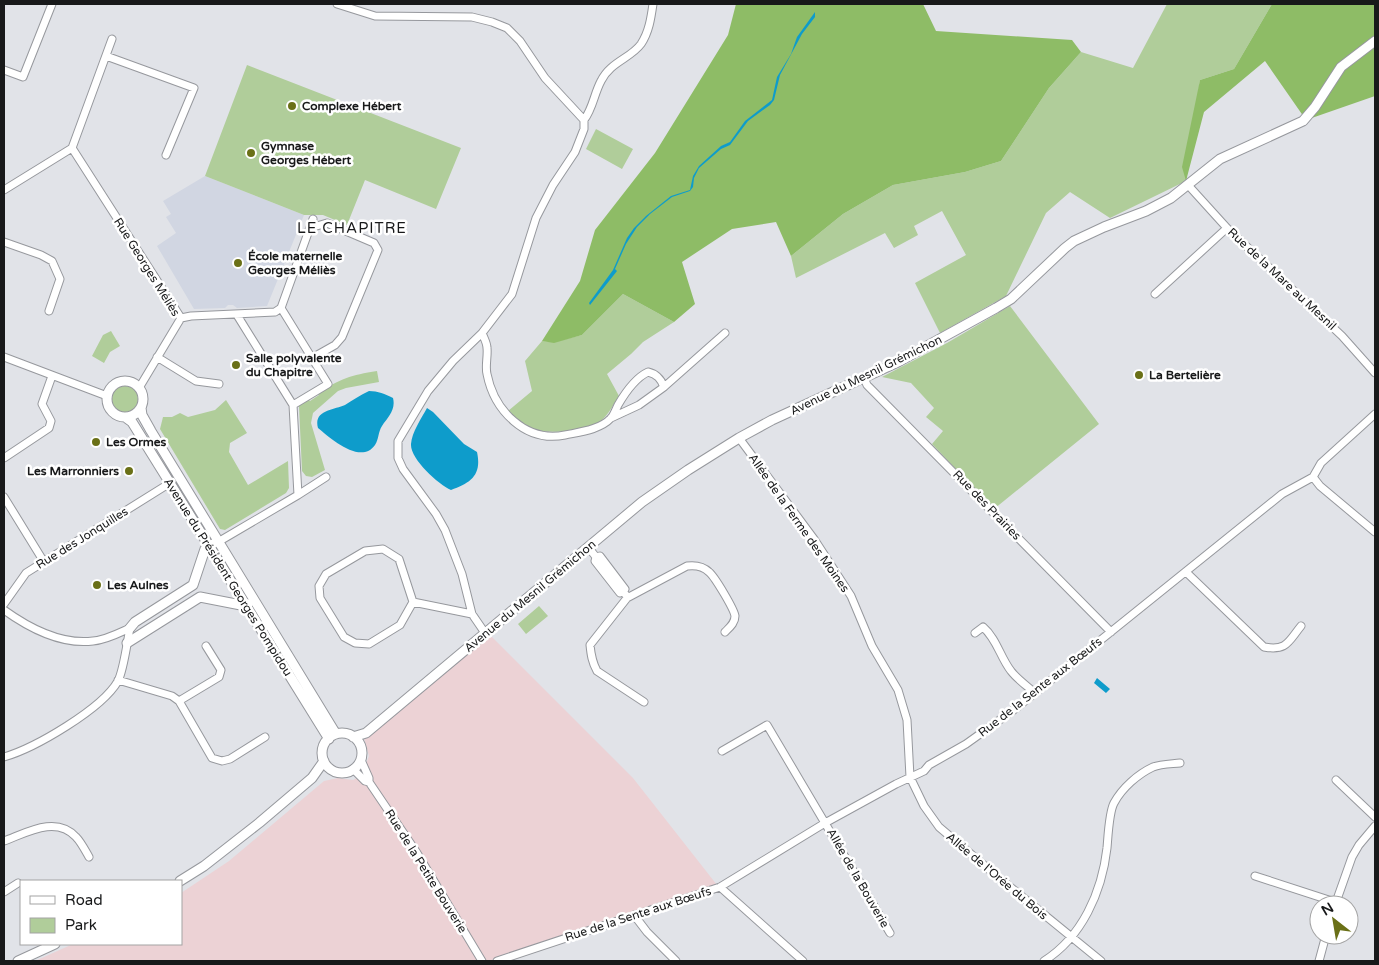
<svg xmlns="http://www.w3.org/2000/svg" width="1379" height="965" font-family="'Varela Round',sans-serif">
<rect width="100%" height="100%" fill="#e1e3e8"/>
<path fill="#ecd2d5" d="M486,631L633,778L717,885L595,924L515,951L489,961H35L73,944H181V893L229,861L324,781L338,778L353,780L362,775L369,756L362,731Z"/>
<path fill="#d1d6e2" d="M205,176L304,215L267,306L237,308L233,305H228L225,308L194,309L157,246L176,233L166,217L171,214L163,201Z"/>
<path fill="#b0cd9a" d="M1167,4H1272L1234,69L1200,80L1186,181L1110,218L1070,192L1046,213L1006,296L940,333L915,283L966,255L942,211L914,226L918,235L894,248L885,233L796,278L791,256L843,214L893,185L965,172L1001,161L1049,88L1081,52L1133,68Z
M247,65L461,148L436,209L365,180L347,225L323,215H304L205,176Z
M596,129L633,149L622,169L586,149Z
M623,294L674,322L643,342L631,354L607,374L619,396C614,403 610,412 604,418C591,431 549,435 533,429C524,425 515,417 508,411L532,391L525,361L542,341L554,342L582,335Z
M1010,306L1099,424L994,509L932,444L943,431L926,417L934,408L911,383L882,377L947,343Z
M111,331L120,346L110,352L104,363L92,356L103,335Z
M377,371L379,382L346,388L338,391L313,413L311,423L325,470L312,477L306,476L302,471L299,406L308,399L310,401L319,395L318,393C340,379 351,375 377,371Z
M112 399a13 13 0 1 1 26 0a13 13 0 1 1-26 0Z
M226,400L247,433L230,443L229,452L248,485L288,461L289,488L286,493L225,530L220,529L160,429L163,417H172L180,413L188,417L215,410Z
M539,606L548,616L526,634L518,624Z"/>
<path fill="#8ebc66" d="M736,4H923L936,31L1072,40L1081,52L1049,88L1001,161L965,172L893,185L843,214L791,256L776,222L732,229L682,262L695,304L674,322L623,294L582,335L554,343L542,341L580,281L595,230L655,153L728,35Z
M1272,4H1375V96L1306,120L1265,61L1204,112L1186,181L1182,167L1200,80L1234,69Z"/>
<path fill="#0e9ccb" d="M815,12V17L802,34L780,75L774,100L770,105L748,121L730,145L721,149L699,168L694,178L693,187L690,191L672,197L650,214L637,227L626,244L615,269L617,271L590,305L589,303L613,270L627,238L634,228L646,216L671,196L690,190L693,176L699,166L721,146L730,142L745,121L772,100L777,77L791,54L797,37Z
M369,391C378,391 385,394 393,398C396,410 388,417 382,426C378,432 379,439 375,445C361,465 331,439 318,428C313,410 334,410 345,405C353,400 360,395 369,391Z
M427,408L433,412L464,444L477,452C482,475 471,483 451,490C438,484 410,459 411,444C412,432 421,419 427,408Z
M1097,678L1110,689L1106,693L1094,683Z"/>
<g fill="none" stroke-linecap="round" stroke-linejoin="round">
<g stroke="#96989d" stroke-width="9">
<path id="minor" d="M337,4L375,16L472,17L492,22L507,28L520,41L545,78L584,120
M106,56L194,88L166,155
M4,70L23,77L52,4
M72,148L181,318L139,388
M1188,185L1227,228L1342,336L1375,373
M4,190L72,148L112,39
M310,228L327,223L374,243L378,250L342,337L335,345L312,358
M4,242L41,255L52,261L60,279L49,311
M1155,294L1227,228
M281,308L328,384L293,405
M181,318L191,316L275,312L281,308L313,219
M482,333C484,338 487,343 487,348C488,356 485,366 487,374C494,410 525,443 565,435C579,432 600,430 611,418C614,415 616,409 618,405C625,393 635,378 648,372C657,374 661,379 664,387L725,333
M4,357L107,396
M157,357L196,381L219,384
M864,378L867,385L1111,632
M611,418L639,405L664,387
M739,438L814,539L851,596L872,646L898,690L907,720L910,777L924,806L939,827L998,877L1101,961
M4,458L49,428L51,421L42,404L52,376
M1313,477L1320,486L1375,532
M298,495L326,477
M4,497L44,562
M218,542L298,495L293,405L237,315
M588,547L596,557L595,561L620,593L623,592
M596,557L600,556L625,589L623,592L626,595
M1186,572L1264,647C1287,651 1288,642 1301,626
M413,602L400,625L369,644L355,643L344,637L320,598L319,586L326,574L365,551L383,549L399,559L413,602L472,614L485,633
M4,604L26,573L170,483
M4,610C29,628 61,645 93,641C106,640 119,633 130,628
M472,614L462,574L445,530L436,514L403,469L398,458V441L428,391L453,361L482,333L512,294L536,218L553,185L575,152L584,129V120C593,108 594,94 601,81C610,62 631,58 641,44C649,32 651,18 653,4
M975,633L983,627C997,639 1000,657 1011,671C1017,679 1027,686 1035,693
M118,680L172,696L179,701L212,758L222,761L230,759L265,737
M179,701L219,677L221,670L206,646
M644,702L597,671C592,662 591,655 590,645L627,598L687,566C695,565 703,566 709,572C715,577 734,609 735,616C735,623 730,627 725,632
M722,751L767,725L890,933
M4,757C35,748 102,709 118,681C124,669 127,642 130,628
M361,760L369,778V782L417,853L482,961
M353,769L365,781L369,782
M1336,780L1375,817
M4,841C26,833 56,815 76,837C81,842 85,850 89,857
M1255,876L1335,902
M720,887L803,961
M4,892L18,883
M1335,905L1352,857L1359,845L1375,826
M634,915L647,932L676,961
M497,961L720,887L825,823L896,784L924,771L929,765L966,744L1015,709L1282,494L1313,477L1321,463L1375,414
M1044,961C1082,937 1102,892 1107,848C1108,837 1109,812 1114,803C1122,788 1138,774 1153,767C1161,764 1171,764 1180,763
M1319,961L1326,935"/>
</g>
<g stroke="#96989d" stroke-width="11">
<path id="tertiary" d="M107 399a18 18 0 1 1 36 0a18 18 0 1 1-36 0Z
M141,408L142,415L151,431L336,734
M125,417L132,422L329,739
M130,628L135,622L193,585L205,549L213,544
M127,643L200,597L246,606L248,604
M322 753a20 20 0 1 1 40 0a20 20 0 1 1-40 0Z
M353,737L366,733L642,502L688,470L739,438L772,420L898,362L996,308L1011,299L1065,248L1074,241L1104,227L1146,211L1171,198L1220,159L1303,121L1315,107L1341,67L1375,41
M180,881L204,866L259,823L312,778L324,761
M18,961L55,944"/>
</g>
<use href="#minor" stroke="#fff" stroke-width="7"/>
<use href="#tertiary" stroke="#fff" stroke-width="9"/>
</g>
<g fill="#6a7017" stroke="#fff" stroke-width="2">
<circle cx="292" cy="106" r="5"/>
<circle cx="251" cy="153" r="5"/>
<circle cx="238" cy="263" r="5"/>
<circle cx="236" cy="365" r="5"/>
<circle cx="1139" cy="375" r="5"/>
<circle cx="96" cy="442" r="5"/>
<circle cx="129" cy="471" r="5"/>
<circle cx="97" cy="585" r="5"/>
</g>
<g text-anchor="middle" stroke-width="5" stroke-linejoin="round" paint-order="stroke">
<g font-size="12" font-weight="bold" fill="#18191a" stroke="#fff" text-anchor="start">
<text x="302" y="110">Complexe Hébert</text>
<text x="261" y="150">Gymnase<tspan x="261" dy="14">Georges Hébert</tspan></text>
<text x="248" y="260">École maternelle<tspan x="248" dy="14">Georges Méliès</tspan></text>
<text x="246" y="362">Salle polyvalente<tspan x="246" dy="14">du Chapitre</tspan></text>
<text x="1149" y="379">La Bertelière</text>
<text x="106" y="446">Les Ormes</text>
<text x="119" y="475" text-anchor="end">Les Marronniers</text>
<text x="107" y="589">Les Aulnes</text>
</g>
<g font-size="12" fill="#18191a" stroke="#fff">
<text transform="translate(147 267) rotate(58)" y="4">Rue Georges Méliès</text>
<text transform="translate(1282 279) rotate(43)" y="4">Rue de la Mare au Mesnil</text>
<text transform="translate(866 375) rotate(-26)" y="4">Avenue du Mesnil Grémichon</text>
<text transform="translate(987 505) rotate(46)" y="4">Rue des Prairies</text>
<text transform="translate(799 523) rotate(55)" y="4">Allée de la Ferme des Moines</text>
<text transform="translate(82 538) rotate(-32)" y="4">Rue des Jonquilles</text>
<text transform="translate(228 577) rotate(58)" y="4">Avenue du Président Georges Pompidou</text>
<text transform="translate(530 596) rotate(-40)" y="4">Avenue du Mesnil Grémichon</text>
<text transform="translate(1040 687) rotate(-38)" y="4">Rue de la Sente aux Bœufs</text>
<text transform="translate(426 871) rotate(58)" y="4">Rue de la Petite Bouverie</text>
<text transform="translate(997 876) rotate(40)" y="4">Allée de l'Orée du Bois</text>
<text transform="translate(858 878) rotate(60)" y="4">Allée de la Bouverie</text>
<text transform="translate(638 914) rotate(-18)" y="4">Rue de la Sente aux Bœufs</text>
</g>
<g font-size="15" letter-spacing="1" fill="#18191a" stroke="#fff">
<text x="352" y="233">LE CHAPITRE</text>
</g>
</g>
<rect width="1379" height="965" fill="none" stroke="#18191a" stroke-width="10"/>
<rect x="20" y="880" width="162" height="65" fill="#ffffff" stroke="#a3a3a3"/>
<rect x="30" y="896" width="25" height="8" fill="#ffffff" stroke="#a3a3a3"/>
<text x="65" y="905" font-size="15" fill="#18191a">Road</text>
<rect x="30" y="918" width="25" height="15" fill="#b0cd9a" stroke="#a3a3a3"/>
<text x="65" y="930" font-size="15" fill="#18191a">Park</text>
<g transform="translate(1334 920) rotate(329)"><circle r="24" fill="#ffffff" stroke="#a3a3a3"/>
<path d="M0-4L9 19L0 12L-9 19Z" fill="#6a7017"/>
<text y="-8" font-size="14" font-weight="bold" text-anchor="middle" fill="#18191a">N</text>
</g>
</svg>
